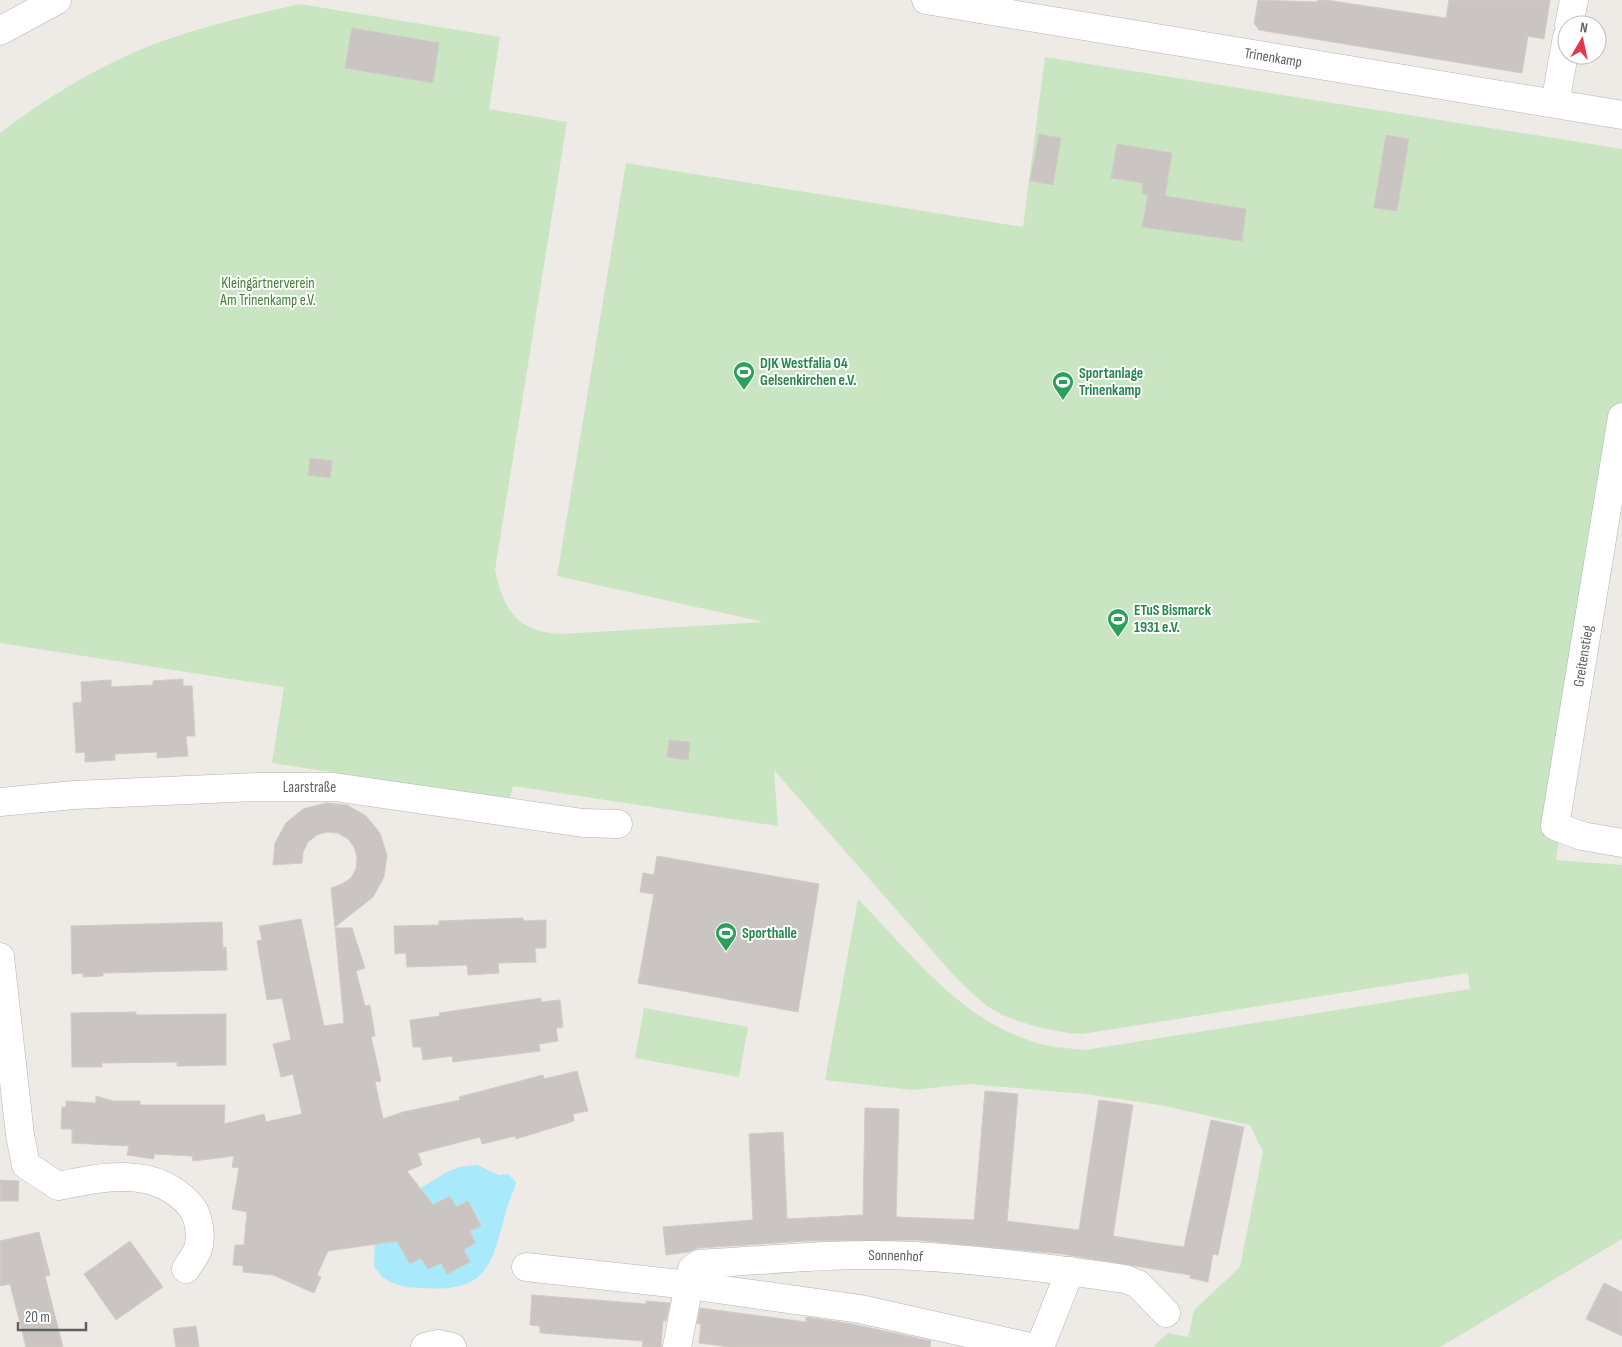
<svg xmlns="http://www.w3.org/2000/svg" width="1622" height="1347" font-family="'Sofia Sans Condensed',sans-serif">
<rect width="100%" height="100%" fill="#eeeae5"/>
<path fill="#cae5c2" d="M300,4L500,37L489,109L567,122L495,570C503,610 518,632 561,634L763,622L557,576L626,163L1023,227L1045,57L1622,149V422L1556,860L1622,865V1239L1440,1347H1153L1168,1333L1188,1337L1194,1310L1240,1267L1263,1152L1250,1125L1160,1105L1085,1094L970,1084L912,1090L825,1080L858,899C909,951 957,1016 1028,1040C1046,1047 1065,1048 1085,1050L1470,989L1468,973L1082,1034C1056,1033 1009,1022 987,1006C977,998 968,989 958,980L774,770L778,826L513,786L510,799L272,763L284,687L0,643V133C46,98 98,66 152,45C200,27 250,15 300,4Z
M644,1008L748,1027L739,1077L635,1058Z"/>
<path fill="#a8e9fb" d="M477,1165L499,1175L508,1174L516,1182C514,1192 509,1200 506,1211C491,1269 486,1293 419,1288C399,1287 383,1283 374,1265L375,1241L411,1194L447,1172L459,1167Z"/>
<path fill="#cac5c2" stroke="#d3cbc3" d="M1258,0L1317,2V0H1326L1446,18L1449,0H1550L1544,39L1528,36L1522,73L1259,30L1254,23Z
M352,28L439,43L433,83L345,68Z
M1039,134L1061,138L1053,185L1030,181Z
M1386,135L1409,139L1397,211L1374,208Z
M1117,144L1172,153L1165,196L1246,209L1242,241L1142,227L1148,195L1142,194L1143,183L1111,178Z
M310,458L332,461L330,478L308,475Z
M183,679V686H192L195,736H186L188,756L157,758V752L115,754V760L85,762V752L76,753L73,703L82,702L81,682L111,680V687L153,685V681Z
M669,740L690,742L688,760L667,757Z
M326,803L347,805L366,816L380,833L387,855L384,877L373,897L335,927L331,888L342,884L351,878L356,869L357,857L354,847L348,839L338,833L327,832L317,835L308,842L303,852L302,863L273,865L275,843L286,823L303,809Z
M657,856L819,884L798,1012L638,983L654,894L640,892L643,873L654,875Z
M523,918V921L546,920V948H535L536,962L498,963L499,973L468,975L467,965L407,967L406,953L395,954L394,926L439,925V921Z
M301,919L324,1026L344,1023L335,928H352L365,968L356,971L365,1006L370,1005L375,1036L371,1037L381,1081L375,1082L383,1119L403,1112L460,1100L459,1097L543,1075L544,1079L577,1071L588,1111L573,1114L574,1121L516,1139L515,1136L482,1144L480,1137L418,1153L422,1165L407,1171L433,1205L450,1196L456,1207L468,1201L481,1226L470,1231L475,1243L464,1250L470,1262L447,1274L441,1263L428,1269L421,1258L410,1264L397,1241L328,1251L317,1275L321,1277L314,1293L273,1275L243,1272V1266L233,1265L235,1245H244L247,1212L232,1209L239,1168L232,1167L234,1156L193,1161L192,1156L154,1154V1159L127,1155L129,1146L72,1143V1129H61L62,1107H66V1101L96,1103V1096L113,1101H140V1105H225L224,1124L264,1114L266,1122L302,1114L293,1074L281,1077L273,1044L291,1040L282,998L267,1000L257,941L262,940L259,926Z
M222,922L223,948L226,947L227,970L103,973V976L83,977V973L72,974L71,926Z
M541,998V1002L560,1000L563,1027L556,1028L558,1041L539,1044L540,1051L453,1062L452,1056L423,1060L421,1047H413L410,1020L440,1016L439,1013Z
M136,1012V1015L226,1014V1065L177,1066V1062L102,1063V1067H72L71,1013Z
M985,1091L1018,1094L1007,1221L1079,1230L1099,1100L1133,1105L1113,1236L1155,1243L1184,1247L1211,1120L1244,1127L1218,1255L1213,1254L1208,1282L1190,1278V1275L1062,1254L915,1240L806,1241L698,1248L688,1252L666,1255L663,1227L753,1220L749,1134L783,1132L787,1219L863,1215L865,1108L899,1109L896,1217L974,1220Z
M0,1180L19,1181L18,1201H0Z
M39,1232L50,1275L45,1276L63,1347H26L10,1284L0,1286V1241Z
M130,1241L163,1287L116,1320L84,1274Z
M1604,1283L1622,1292V1336L1586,1319Z
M532,1295L646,1304V1301L670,1303L666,1321H663L661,1347H642L643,1341L540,1333V1326L530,1325Z
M700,1308L806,1322V1317L852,1324L931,1341L930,1347H730L699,1343L701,1324H697Z
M196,1326L199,1347H176L173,1329Z"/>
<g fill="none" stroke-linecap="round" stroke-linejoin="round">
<g stroke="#b0b4b6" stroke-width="29">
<g id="minor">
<path id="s1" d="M926,0L1622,115"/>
<path d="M1569,25L1574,0"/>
<path d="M0,31L57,0"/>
<path d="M1555,103L1567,37"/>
<path d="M1622,417L1555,826L1582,836L1622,843"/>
<path id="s2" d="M0,802L74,795L258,787H334L583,823L618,824"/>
<path d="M0,957L20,1135L26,1165L58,1186C104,1176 156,1166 190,1205C199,1215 202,1236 198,1249C195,1256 190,1262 186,1269"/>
<path d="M526,1267L689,1285L860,1309L1030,1347"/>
<path d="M425,1347L438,1344L452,1347"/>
<path id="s3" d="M677,1347L692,1269L699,1264C770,1260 843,1252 914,1256C985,1260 1055,1269 1125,1279L1138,1284L1166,1313"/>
<path d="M1040,1347L1070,1271"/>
</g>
</g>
<use href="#minor" stroke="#fff" stroke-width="28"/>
</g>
<defs>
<g id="stadium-pin" transform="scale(1.125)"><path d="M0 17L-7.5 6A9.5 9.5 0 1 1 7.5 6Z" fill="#2e9e5b" stroke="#fff"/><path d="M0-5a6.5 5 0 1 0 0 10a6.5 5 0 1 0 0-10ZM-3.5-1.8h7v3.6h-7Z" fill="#fff"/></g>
</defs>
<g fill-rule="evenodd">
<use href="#stadium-pin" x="744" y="372"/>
<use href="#stadium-pin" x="1063" y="382"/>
<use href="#stadium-pin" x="1118" y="619"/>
<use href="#stadium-pin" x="726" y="933"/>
</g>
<g text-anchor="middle" stroke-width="4" stroke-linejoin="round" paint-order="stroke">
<g font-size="15" fill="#5d6264" stroke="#fff">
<text dy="5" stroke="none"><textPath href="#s1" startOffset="352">Trinenkamp</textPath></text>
<text transform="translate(1583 656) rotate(-81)" y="5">Greitenstieg</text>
<text dy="5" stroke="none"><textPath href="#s2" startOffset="310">Laarstraße</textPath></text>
<text dy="5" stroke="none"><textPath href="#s3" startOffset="285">Sonnenhof</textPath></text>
</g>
<g font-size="15" fill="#448038" stroke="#fff">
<text x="268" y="288">Kleingärtnerverein<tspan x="268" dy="17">Am Trinenkamp e.V.</tspan></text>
</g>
<g font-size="15" font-weight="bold" fill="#27864d" stroke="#fff" text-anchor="start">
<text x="760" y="368">DJK Westfalia 04<tspan x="760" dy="17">Gelsenkirchen e.V.</tspan></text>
<text x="1079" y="378">Sportanlage<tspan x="1079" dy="17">Trinenkamp</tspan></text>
<text x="1134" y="615">ETuS Bismarck<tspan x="1134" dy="17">1931 e.V.</tspan></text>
<text x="742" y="938">Sporthalle</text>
</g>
</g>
<g transform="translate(1582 40) rotate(9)"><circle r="24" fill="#ffffff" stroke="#bec0c1"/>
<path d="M0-4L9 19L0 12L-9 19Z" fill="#e13850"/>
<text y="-8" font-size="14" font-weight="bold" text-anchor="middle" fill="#5d6264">N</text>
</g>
<path d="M18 1322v8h68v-8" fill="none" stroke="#5d6264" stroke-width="2.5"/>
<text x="25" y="1322" font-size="15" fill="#5d6264" stroke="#ffffff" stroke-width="4" paint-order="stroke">20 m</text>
</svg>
